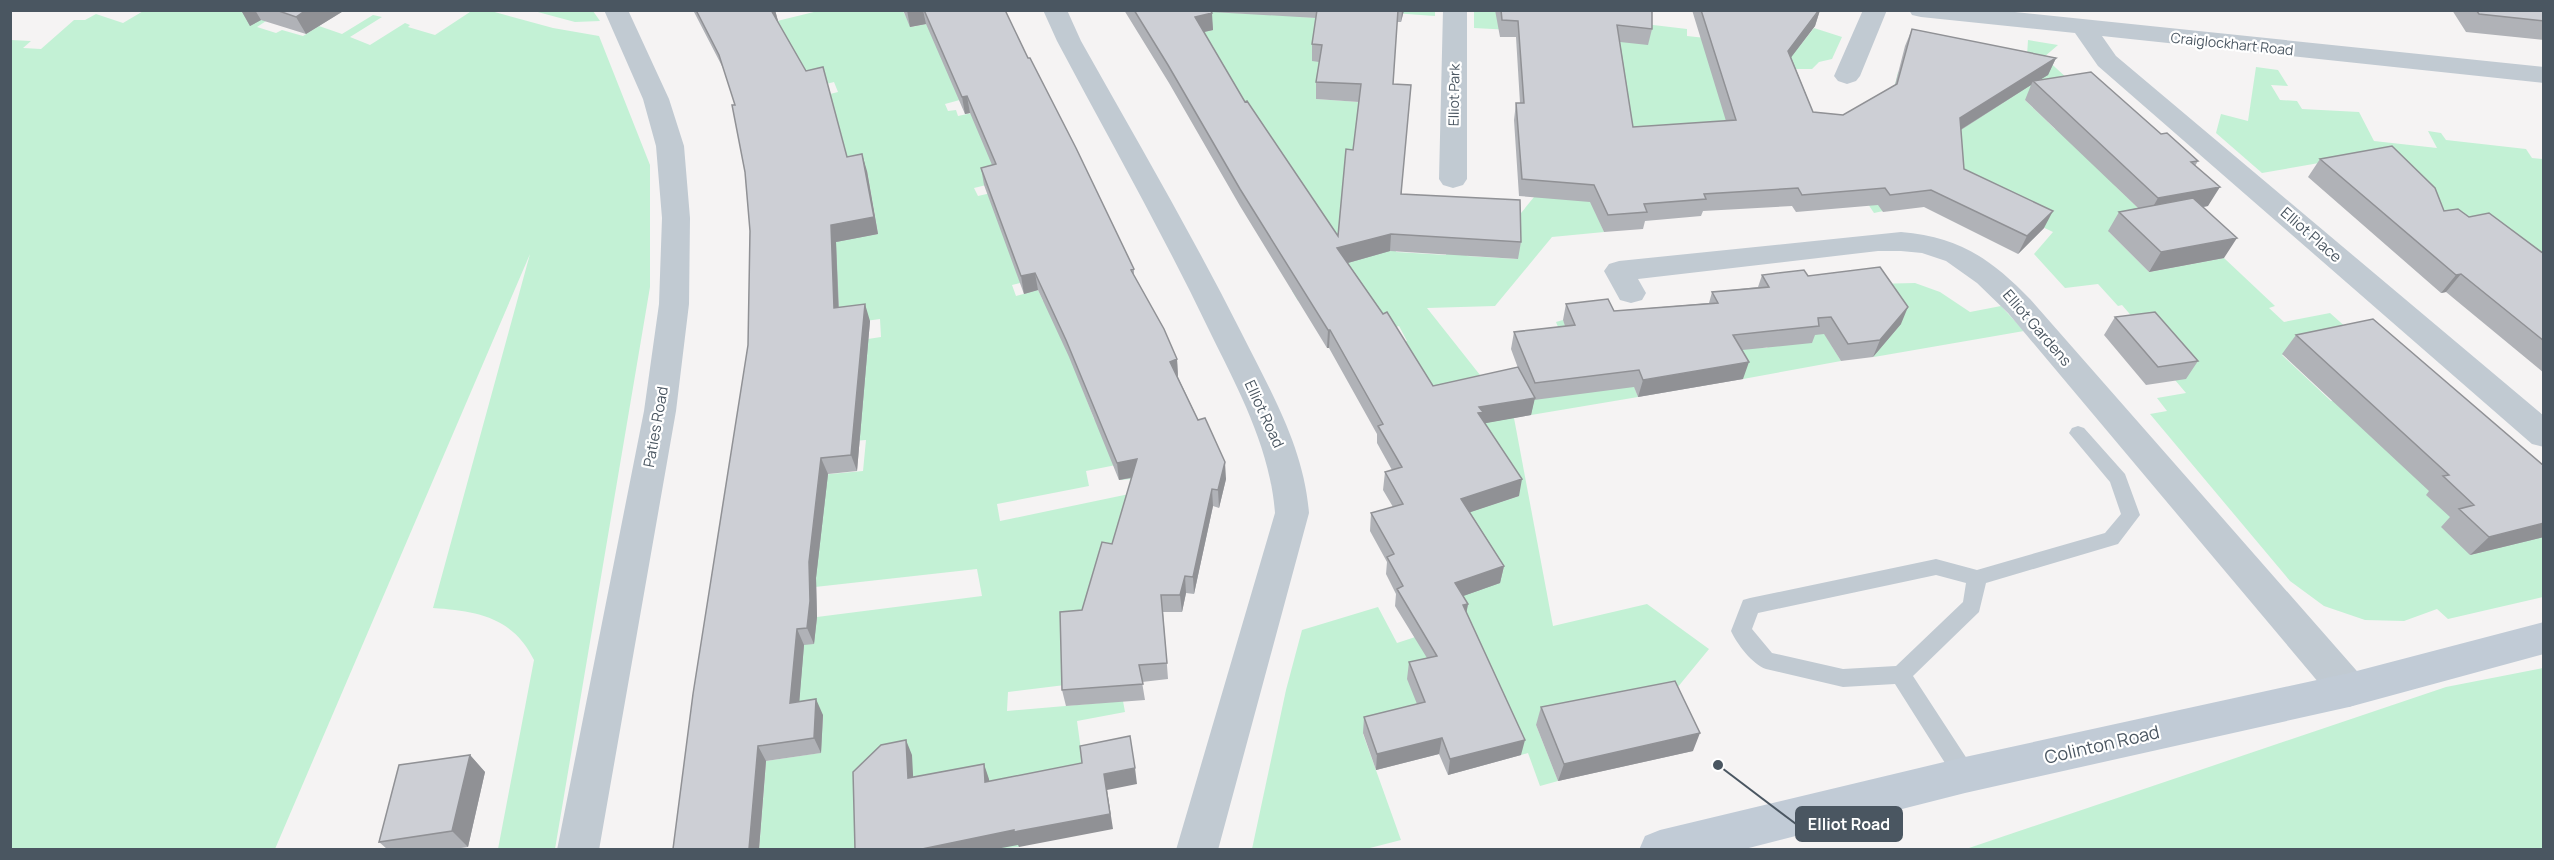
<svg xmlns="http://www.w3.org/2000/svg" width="2554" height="860" font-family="Manrope,sans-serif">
<rect width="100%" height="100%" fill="#f5f3f3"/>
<path fill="#c3f1d5" d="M145,10L250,11L244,14L266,21L257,27L276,33L282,30L303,36L319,26L342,34L373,15L382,17L350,37L370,45L405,23L410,25L408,27L435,35L473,10L491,11L553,28L599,36L650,165V287L555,849H498L534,660C513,617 477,611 433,608L530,254L275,849L11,850V40L31,41L23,48L41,49L74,20H85L96,14L123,23Z
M1167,10H1237L1236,13L1250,14L1252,11L1301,10L1299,17L1326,18L1329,11H1435V16L1379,12L1316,99L1360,102L1396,252L1446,255L1448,216L1467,256L1517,259V218L1534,197L1532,31L1474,28V11H1535L1687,29V36L1798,48L1814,28L1842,37L1832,59L1819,62L1812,69H1784L1802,148L1942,98L1895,84L1898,72L2027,56L2028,40L2058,45L2044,57L2081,91L2025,100L2055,129L2092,123L2114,185L2139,209L2109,232L2149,272L2224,258L2275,306L2269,308L2284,322L2330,313L2358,338L2282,355L2331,401L2380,390L2454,463L2456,523L2470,555L2543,537V597L2448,619L2437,609L2404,621L2365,620L2324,606L2290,581L2150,414L2167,411L2157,398L2186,393L2175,380L2185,378L2122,305L2118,306L2098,284L2065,288L2034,254L2053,232L1986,200L1957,195L1874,213L1868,204L1813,179L1590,200L1604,232L1552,237L1495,306L1427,308L1514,418L1553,626L1647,604L1709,649L1668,699L1536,725L1558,781L1540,786L1528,753L1521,755L1408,679L1423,718L1363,734L1401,840L1366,849H1252L1286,690L1302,630L1378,607L1397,643L1464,621L1448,519L1519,496L1391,409L1394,344L1407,341L1399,326L1354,340L1351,287L1298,301L1292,291L1340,276L1195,34L1212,30Z
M534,11H593L600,21L575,22Z
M818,11H903L911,27L960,17L967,98L945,104L948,111L956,110L958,116L986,110L1015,178L974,188L978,196L1004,190L1056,274L1012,285L1016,296L1038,290L1043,301L1071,294L1079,380L1094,419L1179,474L1121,480L1116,465L1086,471L1089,486L997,504L1000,521L1134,493L1065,685L1008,692L1007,711L1123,701L1125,712L1077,721L1085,779L1013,793L1019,847L993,849L988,779L862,849L759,850L766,761L820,753L823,715L798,718L773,677L817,617L982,596L977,569L815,587L820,475L863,471L866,440L826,443L864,383L868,339L881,337L880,319L836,325L782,251L878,234L867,171L835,176L842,137L839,128L798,102L838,92L834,82L786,94L773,22Z
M2256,67L2278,70L2288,86L2271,85L2280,100L2297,101L2302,109L2359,112L2374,141L2437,148L2428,131L2441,133L2446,140L2526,149L2532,158L2543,159L2544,291L2319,163L2262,173L2216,133L2221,114L2248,121Z
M1915,283L1940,292L1970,312L2001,306L2024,331L1874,357L1854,326L1873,284Z
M1563,320L1579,359L1622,355L1638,397L1531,415L1524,383L1581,382L1556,322Z
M1819,325L1841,361L1743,379L1725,348H1767L1769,345Z
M2543,668V849H1966L2446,687Z"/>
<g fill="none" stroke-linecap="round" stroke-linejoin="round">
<path fill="#c1cad2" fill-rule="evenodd" d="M2078,426L2084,428L2125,474L2140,515L2118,544L1986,583L1979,612L1913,676L1973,768L1976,775L1973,782L1965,785L1957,782L1895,684L1843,687L1766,669C1752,664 1737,644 1731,631L1743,600L1750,598L1936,559L1977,570L2105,533L2121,514L2110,482L2069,433L2072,428ZM1936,575L1966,583L1963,602L1896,666L1843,669L1772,653L1752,629L1758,613Z"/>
<path fill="#c1cad2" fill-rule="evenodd" d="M604,10H628L669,99L684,146L690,218L689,304L676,411L599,850H557L644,411L659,304L662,218L656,146L643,99Z
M1043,10H1067L1081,41C1135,137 1191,233 1241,332C1270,390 1304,447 1309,513L1218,850H1176L1275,513C1270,447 1238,389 1209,330C1162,232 1108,137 1057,41Z
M1443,10H1467V179L1463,185L1453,188L1443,185L1439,179Z
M1863,10H1887L1860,76L1856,81L1847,84L1838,81L1834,76Z
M1909,10H1996L2544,67V83L2102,36L2116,56L2544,416V447L2532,444L2098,66L2075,33L1921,17L1912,15Z
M1901,232C1959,237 1990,258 2030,299L2363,678L2368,690L2363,702L2349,707L2335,702L2008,313L1977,283L1946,261L1922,253L1901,251H1878L1638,279L1646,293L1642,300L1631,303L1620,300L1604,271L1609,264L1619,261Z"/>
<path fill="#c1cbd6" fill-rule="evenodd" d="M2544,622V654L2349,707L1965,793L1741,850H1639L1645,836L1660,830L1965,757L2349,673Z"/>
</g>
<path fill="#b0b2b7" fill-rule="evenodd" d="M241,10H345L306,34L261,20L250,26Z
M693,10H775L778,21H777L847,157L867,171L878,234L836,242L839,307L870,321L857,471L828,474L816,578L817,617L814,644L804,645L799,702L823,715L821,753L766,761L759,849H673L748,345L750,231L745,172L735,105L724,70Z
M903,10H1005L1028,58L1134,269V276L1177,359L1178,377L1226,479L1219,508L1213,506L1194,594L1186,593L1182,612H1163L1168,679L1142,682L1145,700L1066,706L1062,690L1082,610L1112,544L1132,478L1119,480L1069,357L1038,290L1024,294L984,185L981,168L992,165L970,113L965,114L926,24L910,27Z
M1124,10H1404L1401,22H1397L1393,84L1402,194L1521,242L1518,259L1390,251L1348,263L1433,386L1518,368L1511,349L1514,332L1565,326L1563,320L1566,304L1614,311L1709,303L1712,292L1758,287L1762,275L1808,276L1901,324L1873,357L1841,361L1824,334L1815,335L1812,343L1742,350L1743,379L1638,397L1634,387L1534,400L1531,415L1485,423L1519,496L1470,512L1504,566L1500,583L1463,596L1468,604L1466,612L1521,755L1448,775L1439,754L1376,770L1363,733L1364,717L1417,704L1407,679L1409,662L1427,658L1395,606L1396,594L1386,574L1387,562L1370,531L1371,513L1393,507L1383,490L1385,472L1392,470L1377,443V434L1329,348H1327L1240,206L1169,83ZM1211,12L1316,18L1312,44V61L1319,62L1316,82V99L1359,102L1353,150L1338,236L1245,102L1204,32L1213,30Z
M1495,10H1652V29L1648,45L1620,42L1633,127L1726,121L1692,10H1820L1815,26L1791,57L1813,112L1843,115L1895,85L1905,46L1912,29L2056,58L2048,75L2039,80L2161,134L2198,161L2195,166L2208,206L2203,207L2224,258L2149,272L2108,231L2119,212L2138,208L2025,100L2031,85L1961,130L1964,169L2044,228L2018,254L1924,207L1883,212L1878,205L1796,212L1792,206L1703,211L1701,216L1645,221L1643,229L1604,232L1590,202L1519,196L1514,120L1516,103H1520L1516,37H1500Z
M2452,10H2544V40L2466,32Z
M2320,159L2444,211L2469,217L2544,254V373L2446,292L2441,293L2308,177Z
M2115,317L2198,361L2186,379L2146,385L2104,335Z
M2296,335L2544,537L2470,555L2441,527L2450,517L2426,495L2429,491L2282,354Z
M1541,707L1693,751L1558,781L1536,725Z
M470,755L485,772L468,847L454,849H387L379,842Z"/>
<path fill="#909195" d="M241,10H255L261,20L250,26Z
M306,10H345L306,34L296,17Z
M770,10H775L778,21L773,22Z
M907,10H923L926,24L910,27Z
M1402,10H1404L1401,22Z
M1820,10L1815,26L1783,68L1788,51Z
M1212,13L1213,30L1195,34V17Z
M2056,58L2048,75L2035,83L2033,81L2031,85L1952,135L1960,118Z
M967,96L970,113L965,114L962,97Z
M862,154L867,171L878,234L836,242L839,324L834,308L831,225Z
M2220,187L2208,206L2147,217L2158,198Z
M2053,211L2044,228L2018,254L2027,236Z
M1391,234L1390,251L1337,266V248Z
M2237,238L2224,258L2149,272L2161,252Z
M1035,273L1038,290L1024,294L1021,276Z
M2461,274L2446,292L2441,293L2456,275Z
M865,304L870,321L857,471L851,455Z
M1908,307L1901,324L1873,357L1880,340Z
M1328,330H1330L1329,348H1327Z
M1177,359L1178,377L1170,362Z
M1749,362L1743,379L1638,397L1643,380Z
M1535,398L1531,415L1481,424L1476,431L1479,407Z
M821,458L828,474L816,578L817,617L814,644L807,628L809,562Z
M1137,459L1139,476L1119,480L1117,463Z
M1225,462L1226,479L1219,508L1218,490Z
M1522,479L1519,496L1459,516L1461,499Z
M1212,489L1213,506L1194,594L1193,577Z
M2544,523V537L2470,555L2489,537Z
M1504,566L1500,583L1452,600L1455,583Z
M1185,576L1186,593L1182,612L1180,595Z
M1468,604L1465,621L1463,605Z
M797,629L804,645L798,718L790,703Z
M816,699L823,715L821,753L814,738Z
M1700,733L1693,751L1558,781L1564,764Z
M1442,738L1439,754L1376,770L1377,754Z
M906,740L912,755L914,793L908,778Z
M1525,740L1521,755L1448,775L1450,759Z
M758,746L766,761L759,849H749Z
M470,755L485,772L468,847L452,831Z
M984,764L989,779L990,797L985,782Z
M1135,768L1137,784L1107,790L1113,829L1019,847L1018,845L996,849H922L1104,774Z"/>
<path fill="#cdcfd5" stroke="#909195" stroke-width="1.5" d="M276,10H306L296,17Z
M696,10H771L806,71L823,67L847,157L862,154L874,217L831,225L834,308L865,304L851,455L821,458L809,562L810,601L807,628L797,629L790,703L816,699L814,738L758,746L749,849H673L693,694L748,345L750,231L745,172L732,105H735L719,55Z
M924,10H1005L1028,58H1030L1076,148L1134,269L1131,270L1164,329L1177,359L1170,362L1198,420L1205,418L1225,462L1218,490L1212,489L1193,577L1185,576L1180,595H1161L1167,663L1139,665L1143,684L1062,690L1060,612L1082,610L1102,542L1112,544L1137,459L1117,463L1066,340L1035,273L1021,276L981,168L996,164L967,96L962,97Z
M1134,10H1210L1212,13L1195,17L1245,102L1247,101L1338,236L1346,149L1353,150L1361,84L1316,82L1322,45L1312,44L1317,10H1398L1393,84L1411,85L1401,194L1520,200L1521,242L1391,234L1337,248L1383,314L1387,312L1433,386L1518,367L1535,398L1479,407L1483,412L1478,413L1522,479L1461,499L1504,566L1455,583L1468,604L1463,605L1525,740L1450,759L1442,738L1377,754L1364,717L1425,702L1409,662L1437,656L1397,589L1403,586L1387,557L1394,554L1371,513L1403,504L1385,472L1402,467L1378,426L1383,424L1330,330H1328L1240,189L1168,65Z
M1501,10H1652V29L1617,25L1633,127L1736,120L1701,10H1819L1788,51L1813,112L1843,115L1897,84L1912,29L2056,58L1960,118L1964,169L2053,211L2027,236L1931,190L1890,195L1885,188L1802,195L1798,188L1704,194L1706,199L1644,204L1647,212L1608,215L1594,185L1522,179L1516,103H1524L1518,21L1502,20Z
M2476,10H2544V21L2479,14Z
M2091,72L2161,134L2167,133L2198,161L2191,162L2220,187L2158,198L2033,81Z
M2392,146L2435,188L2444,211L2458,209L2469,217L2489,213L2544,254V341L2461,274L2456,275L2320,159Z
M2193,198L2237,238L2161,252L2119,212Z
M1880,267L1908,307L1880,340L1848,344L1831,317L1818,318L1819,326L1733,335L1749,362L1643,380L1639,370L1535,383L1514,332L1575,325L1566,304L1608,299L1614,311L1718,303L1712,292L1769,287L1762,275L1804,270L1808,276Z
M2155,312L2198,361L2158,367L2115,317Z
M2373,319L2544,466V523L2489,537L2459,509L2474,505L2443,476L2449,475L2296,335Z
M1675,681L1700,733L1564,764L1541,707Z
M1130,736L1135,768L1104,774L1110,814L1014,832V830L922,849H855L853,772L881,745L906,740L908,778L984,764L985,782L1082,763L1080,746Z
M470,755L452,831L379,842L399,765Z"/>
<g text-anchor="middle" stroke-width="4.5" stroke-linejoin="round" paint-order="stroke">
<g font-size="14" fill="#4a5661" stroke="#fff">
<text transform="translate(2232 44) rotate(6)" y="5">Craiglockhart Road</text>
<text transform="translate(1454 95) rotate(-89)" y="5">Elliot Park</text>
</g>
<g font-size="15" fill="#4a5661" stroke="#fff">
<text transform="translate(2311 235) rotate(41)" y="5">Elliot Place</text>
<text transform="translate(2037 328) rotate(49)" y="5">Elliot Gardens</text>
<text transform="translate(1264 414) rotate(65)" y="5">Elliot Road</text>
<text transform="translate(656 427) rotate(-80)" y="5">Paties Road</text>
</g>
<g font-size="18" fill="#4a5661" stroke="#fff">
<text transform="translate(2102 745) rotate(-13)" y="6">Colinton Road</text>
</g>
</g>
<path fill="none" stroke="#4a5661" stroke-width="2" d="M1718 765L1796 824"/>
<circle fill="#4a5661" stroke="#fff" stroke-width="2" cx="1718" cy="765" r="6"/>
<rect fill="#4a5661" stroke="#4a5661" stroke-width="2" x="1796" y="807" width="106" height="34" rx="6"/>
<g font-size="16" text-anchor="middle" font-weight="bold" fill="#fff">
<text x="1849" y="830">Elliot Road</text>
</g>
<rect width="2554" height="860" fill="none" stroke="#4a5661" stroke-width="24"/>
</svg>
